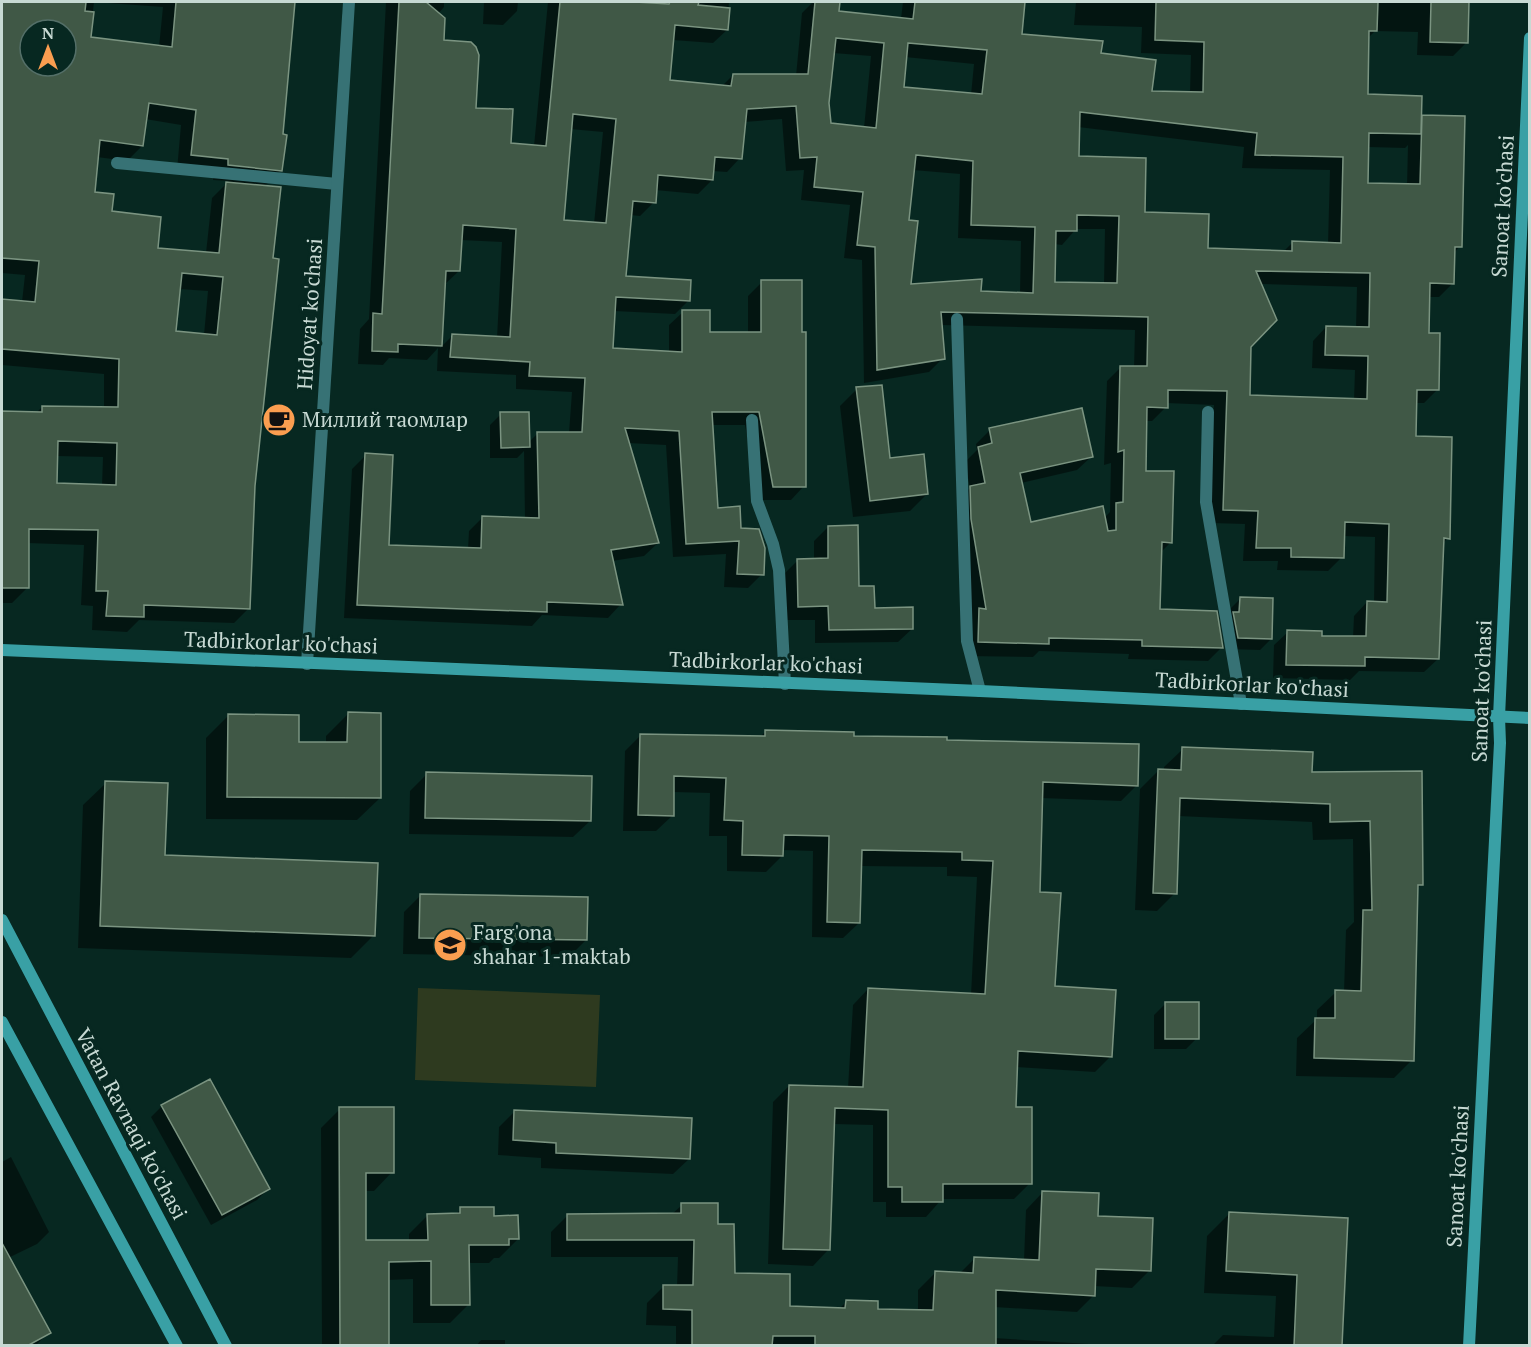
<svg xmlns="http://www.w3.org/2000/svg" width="1531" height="1347" font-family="'PT Serif',serif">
<rect width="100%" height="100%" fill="#072821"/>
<path fill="#2e3a1f" d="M418,988L600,995L596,1087L415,1080Z"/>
<path fill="#0007" fill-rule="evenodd" d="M2,2H294L281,136V170L264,187L272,260L254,486L249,608L234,623L139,620L127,632L92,630L93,606L81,605L84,545L27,543V588L12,603H2V413H36L42,407L104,409V374L2,365V300L22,302L25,275L2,273ZM94,2L163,7L159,47L90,38ZM30,30H66V66H30ZM145,119L181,125L177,170L214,173L213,180L229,181L212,198L206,253L156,249L110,212L93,193L97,157L127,161L142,146ZM179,289L208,291L204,335L175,332ZM56,456L103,457L102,486L56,485Z
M386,2H444V7L438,14L442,41L474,109L510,145L534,146L548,2H616L657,5L658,2H729L727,30L713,43L673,40L669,81L722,86L733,75L796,76L802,13L813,2H838L837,12L901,19L903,2H1024L1020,35L1100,55L1150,93H1190L1191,55L1141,53L1142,27L1074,25L1076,2H1468L1467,42L1453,56L1417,55L1418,32L1375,31L1367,39L1366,96L1420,119L1422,117L1460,246L1454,253L1453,283L1439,297H1428L1427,334L1438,389L1424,403H1416L1415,438L1448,538L1442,544L1438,659L1424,672L1359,671L1350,680L1273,678L1274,645L1288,632L1320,637L1353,638L1354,616L1367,602L1374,603L1375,537L1343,536L1342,557L1328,571L1277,570L1278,561H1243L1245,524L1210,523L1214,405L1166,403V407L1152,421H1146L1144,472L1171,542L1160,553L1158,610L1221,648L1208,661L1128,659L1129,654L1039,651L1033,657L965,656V624L957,501L970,488L965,462L977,450L976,444L990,430L1091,457L1077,470L1021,483L1030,524L1104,518L1110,512L1111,463L1104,465L1107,381L1120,368H1134L1135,330L941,325L943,358L929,372L864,383L862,260L844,258L850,205L801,200L804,170L786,171L782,119L744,122L740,158L727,172L712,171V180L698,194L655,190L654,202L640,216L630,215L625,278L689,300L675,314L614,311L612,349L669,353V325L683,312L709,334H748V296L762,282L804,486L791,500H759L745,425H711L717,509L740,530L762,574L748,588L724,587L726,554L673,557L666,445L628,443L658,543L644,556L612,561L621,604L608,618L542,615L532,626L344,618L352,469L366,455L388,546L468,549L469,531L483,517L525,519L524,451L517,458H490V425L501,414L528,443L537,434L569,433L572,392L516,389V375L437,371L438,348L427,360L389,358L383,365L358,364L360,329L369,319ZM833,53L871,56L864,128L829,124L828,103ZM905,57L974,64L971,95L902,88ZM1078,127L1244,147L1242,168L1330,170L1328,244L1292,243L1283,252L1206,250L1143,214L1078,158ZM570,129L603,132L594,224L562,222ZM1408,145L1407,186L1367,185L1368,147L1405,148ZM913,170L960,174L958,238L1021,241L1020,294L980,293L909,286L908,221ZM1076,229H1105L1104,284L1053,283L1054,244L1062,245ZM461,240L502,242L497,338L452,336L440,348L444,285L459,271ZM1260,284L1357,287L1356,328L1326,327L1313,341L1312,368L1355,370L1354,400L1248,396L1249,346Z
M484,2H518L517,11L503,25L483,24Z
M857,389L889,460L927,494L910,511L853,517L840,406Z
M828,527L857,587L873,609L912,629L898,642L815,643V620H784V574L798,560H814V541Z
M1240,599L1271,639L1260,650L1227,649L1229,610Z
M348,714L380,798L357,820L206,819V738L228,716L297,744H326V736Z
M765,732L945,741L1136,786L1121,801L1041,798L1039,893L1054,988L1111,1056L1095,1072L1016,1067L1015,1108L1030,1183L1014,1199H942L926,1217H886V1202H873V1125L833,1124L828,1250L813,1266L768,1264L773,1102L789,1086L848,1088L853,1005L868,989L971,995L977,877L947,876V867L860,866L859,923L843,938L812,937L813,851L782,850V856L766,872L727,871V836H709L710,793L673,792L672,816L656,831H623L625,751L641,735L759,738Z
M1183,749L1310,773L1420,772L1421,885L1417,889L1412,1060L1394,1078L1296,1076L1297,1038L1317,1019V1010L1336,992H1344L1346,930L1354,922L1353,839L1313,840L1312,822L1178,816L1175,893L1157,911L1135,910L1140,789L1158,771H1164V767Z
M427,774L590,821L573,837L409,834L410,791Z
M106,783L164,856L373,936L351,958L78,948L83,805Z
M421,895L586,940L569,957L403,954L404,912Z
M1165,1004L1197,1038L1186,1049H1154V1015Z
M162,1106L268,1189L257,1200L211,1225L151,1117Z
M340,1109L392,1172L374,1191H365V1242H409V1234L428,1215H455L461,1209L493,1217L518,1239L499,1258H494L489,1263H468L469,1304L450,1323H413V1279L388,1280V1346H322L321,1128Z
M515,1111L689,1159L673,1174L541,1168V1158L498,1155L499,1127Z
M11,1157L49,1232L37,1244L8,1258L49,1332L35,1346H2V1162Z
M1042,1193L1096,1218L1149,1271L1132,1288L1094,1286V1295L1077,1312L994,1307V1338L1121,1346H676V1326L646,1325L647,1303L664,1286L677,1287L678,1257H551V1232L568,1215L672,1214L682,1205L717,1225L733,1274L788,1307L839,1309L846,1302L876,1310L918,1311V1290L935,1273L959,1274L975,1258L1024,1260L1026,1210Z
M1230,1213L1347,1219L1341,1346H1212L1223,1335L1274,1337L1276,1296L1204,1293L1207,1236Z
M481,1340H505V1346H476Z"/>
<path fill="#405846" stroke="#7b9481" stroke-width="1.5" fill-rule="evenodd" d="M2,2H86L85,11L94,12L91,37L172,47L176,2H295L283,134L287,135L282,171L228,165V159L191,155L196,110L149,103L143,146L100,140L95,192L114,194L112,211L161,217L158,248L219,253L226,182L281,187L273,258L279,259L255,486L250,609L144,605V617L106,616L108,591H96L98,530L29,529V588H2V411L42,412V406L118,407L119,359L2,349V299L35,302L39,261L2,258ZM30,30H66V66H30ZM182,273L223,277L217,335L176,331ZM58,441L117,443L116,485L57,483Z
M399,2H426L445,18L444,40L471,42L476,47L479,55L476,108L513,109L511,143L546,146L560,2H635L669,4L670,2H699L698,5L730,8L728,30L675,25L670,80L731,86L733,74H808L815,2H840L839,11L913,19L915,2H1025L1022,34L1103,41L1101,53L1156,60L1152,91L1203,92L1204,42L1155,40L1156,2H1378L1377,31H1369L1368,94L1422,96L1421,134L1369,133L1368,183L1420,184L1422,115L1465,116L1462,247H1455L1454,284L1430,283L1429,333H1440L1439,390H1417L1416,436L1452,437L1450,539L1444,538L1439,659L1365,657V666L1286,665L1287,630L1322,631V636H1366L1367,601L1387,602L1389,524L1345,522L1344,558L1291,557V548H1256L1258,511L1223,510L1227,391L1168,390V408L1147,407L1146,471H1174L1172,543L1162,542L1160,609L1217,611L1223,648L1142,646V640L1049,638V644L978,642L979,608L986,609L971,519L970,486L985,483L978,447L992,443L989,428L1082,408L1093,457L1020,473L1031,522L1103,506L1108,531L1116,530V503L1123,502L1124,450L1118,452L1120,366H1147L1148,317L941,312L945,359L877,370L875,247L857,245L863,192L814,187L817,157L800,158L796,106L747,109L742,159L715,157L713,180L658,175L656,203L633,201L626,276L691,280L690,301L616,297L613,348L682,352V310H710V332H761V280H802V332H806V487H773L759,412H712L718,508L740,506L741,528L759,529L765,548L764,575L737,574L739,541L686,544L679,431L625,428L659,543L611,550L623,605L547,602V612L357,605L365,453L393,455L389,545L481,548L482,516L539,518L537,432H582L585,378L529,376L530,362L450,357L452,334L510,337L516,229L463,225L460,271H446L442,346L398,344V352L372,351L373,313L382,314ZM836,38L884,43L876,128L831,123L829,103ZM908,43L987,50L982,94L904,87ZM1080,112L1257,133L1255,155L1343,157L1341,243L1292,241V251L1208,248L1209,214L1145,212L1146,158L1079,156ZM573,114L616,119L606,223L564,220ZM916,155L973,161L971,225L1035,227L1033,293L981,291L982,279L911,284L918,221L909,220ZM1077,215L1119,216L1117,283L1055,282L1056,231H1077ZM1256,271L1370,273L1369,327L1326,326L1325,355L1368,356L1367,399L1250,395L1251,347L1277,320Z
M1431,2H1469L1468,43L1430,42Z
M882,385L890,458L924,454L928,494L870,501L856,387Z
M500,412H529L530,447L501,448Z
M858,525L859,586H874L875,608L913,607V629L829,630L828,606L798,607L797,559L828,558V526Z
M1240,597L1273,598L1272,639L1238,638L1233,612H1239Z
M348,712L381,713V798L227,797L228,714L299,715V742H347Z
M765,730L854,732V736L947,737V740L1139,744L1138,786L1043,782L1040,892L1061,893L1055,986L1116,990L1112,1057L1018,1051L1016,1107H1032V1184H943V1202H902V1187H888V1110L835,1108L830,1250L783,1249L789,1085L863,1087L868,988L985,994L993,861L962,860V852L862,850L860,923L827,922L829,836L784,835L783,856L742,855L743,821L724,820L726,778L674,776V816L638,815L640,734L765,736Z
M1182,747L1313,752L1312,772L1422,771L1423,885H1418L1414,1061L1314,1058L1315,1018H1335V990L1361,991L1363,910H1372L1370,821L1330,822V804L1180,798L1177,894L1153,893L1158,769L1181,770Z
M426,772L592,776L591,821L425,818Z
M105,781L168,783L165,855L378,863L375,936L100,926Z
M420,894L588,897L587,940L419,938Z
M1165,1002H1199V1039H1165Z
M210,1079L270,1189L222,1215L161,1105Z
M339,1107H394V1173H366V1240H428L427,1214L460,1213V1207H494V1216L518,1215L519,1239H509V1245H469L470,1305H431V1261L389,1262V1346H340Z
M514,1110L692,1118L690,1159L556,1153V1143L513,1140Z
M1042,1191L1099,1193L1098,1216L1153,1218L1151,1271L1096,1269L1095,1296L996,1290V1346H815V1336H773L772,1346H692V1310L663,1309V1285H693L694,1240H567V1214L681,1213V1203H718V1224H734L735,1273L790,1274V1306L845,1308L846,1300L878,1301V1309L933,1310L935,1271L973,1273L974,1257L1039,1260Z
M1229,1212L1348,1218L1342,1346H1294L1297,1275L1226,1271Z
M2,1243L51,1333L27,1346H2Z"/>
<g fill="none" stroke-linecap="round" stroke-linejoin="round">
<path stroke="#377275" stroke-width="12" d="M117,163L337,184
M957,319L967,641L980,691
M1208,412L1206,502L1241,704
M752,420L757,501L773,544L779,570L785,684"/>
<path stroke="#377275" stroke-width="12" d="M307,664L349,2"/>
<path stroke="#39a0a5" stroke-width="12" d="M2,650L980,691L1530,718
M2,920L226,1346
M2,1022L177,1346
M1469,1346L1500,743L1499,717L1530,38"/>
</g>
<defs>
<g id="cafe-disc" transform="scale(1.725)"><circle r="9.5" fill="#fb9e50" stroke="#072821"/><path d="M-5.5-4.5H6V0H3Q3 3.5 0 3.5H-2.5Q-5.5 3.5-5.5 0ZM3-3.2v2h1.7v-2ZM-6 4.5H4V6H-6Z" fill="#111"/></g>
<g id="school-disc" transform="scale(1.725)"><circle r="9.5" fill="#fb9e50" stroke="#072821"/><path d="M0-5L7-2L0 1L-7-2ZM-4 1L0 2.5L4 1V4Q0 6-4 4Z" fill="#111"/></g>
</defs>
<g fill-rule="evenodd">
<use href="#cafe-disc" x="279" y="420"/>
<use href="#school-disc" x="450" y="945"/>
</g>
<g text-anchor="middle" stroke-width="6" stroke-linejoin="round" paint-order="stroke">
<g font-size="21" fill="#c7d9d3" stroke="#072821">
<text transform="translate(1503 206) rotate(-87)" y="7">Sanoat ko'chasi</text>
<text transform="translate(310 314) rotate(-86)" y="7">Hidoyat ko'chasi</text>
<text transform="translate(281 643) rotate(2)" y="7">Tadbirkorlar ko'chasi</text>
<text transform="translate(766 663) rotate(2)" y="7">Tadbirkorlar ko'chasi</text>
<text transform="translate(1252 685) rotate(3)" y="7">Tadbirkorlar ko'chasi</text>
<text transform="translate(1482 691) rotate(-88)" y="7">Sanoat ko'chasi</text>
<text transform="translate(131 1124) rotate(62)" y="7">Vatan Ravnaqi ko'chasi</text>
<text transform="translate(1458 1176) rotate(-87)" y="7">Sanoat ko'chasi</text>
</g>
<g font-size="21" fill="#c7d9d3" stroke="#072821" text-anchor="start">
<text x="302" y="427">Миллий таомлар</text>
<text x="473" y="940">Farg'ona<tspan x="473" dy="24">shahar 1-maktab</tspan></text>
</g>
</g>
<rect width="1531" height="1347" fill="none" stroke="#c7d9d3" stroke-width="6"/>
<g transform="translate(48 48)"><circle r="28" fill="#072821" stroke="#546f68" stroke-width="1.5"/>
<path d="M0-4.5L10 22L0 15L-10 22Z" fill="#fb9e50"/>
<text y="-9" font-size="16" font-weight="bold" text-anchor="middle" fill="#c7d9d3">N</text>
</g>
</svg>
